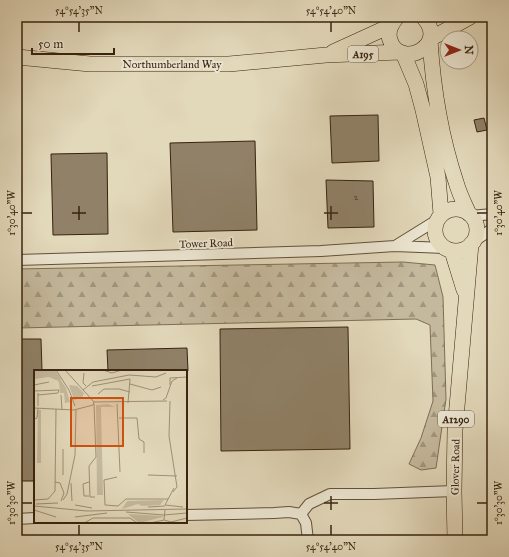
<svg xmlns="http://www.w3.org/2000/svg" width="509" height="557" font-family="'IM FELL Great Primer',serif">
<defs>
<pattern id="forest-firs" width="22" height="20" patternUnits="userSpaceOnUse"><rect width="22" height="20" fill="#c5b99d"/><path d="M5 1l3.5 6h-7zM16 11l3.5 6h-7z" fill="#a1967f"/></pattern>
</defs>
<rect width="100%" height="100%" fill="#e2d8ba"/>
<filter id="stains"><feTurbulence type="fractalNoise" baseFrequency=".005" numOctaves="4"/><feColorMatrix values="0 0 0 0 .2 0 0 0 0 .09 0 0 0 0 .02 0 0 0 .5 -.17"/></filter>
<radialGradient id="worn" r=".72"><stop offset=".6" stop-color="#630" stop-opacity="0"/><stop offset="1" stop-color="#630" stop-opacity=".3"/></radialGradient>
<path fill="url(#forest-firs)" stroke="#7e6e56" d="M403,262L435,265L443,297L446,399L436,468L421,470L409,464L421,438L433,401L430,325L416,319L17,328V269Z"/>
<path fill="#908168" stroke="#382310" d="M378,115L379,161L332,163L330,116Z
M484,118L487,130L477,132L474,120Z
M255,141L257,230L173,232L170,143Z
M107,153L108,234L53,235L51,154Z
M326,180L373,181L374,227L328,228Z
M348,327L350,449L221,451L220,329Z
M17,339H41L42,371H35V481H17Z
M187,348L188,371H108L107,350Z"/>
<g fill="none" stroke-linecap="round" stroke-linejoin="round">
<g stroke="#62503a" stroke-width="12">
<path id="street" d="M471,216L492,214
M473,242L492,229
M395,246L437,220
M17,260L321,251L395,246L445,248
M301,514L309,504L330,494H374L454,491
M301,514L306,523L308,540
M186,515L274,513L289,512L301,514
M17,519L35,518"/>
</g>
<g stroke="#382310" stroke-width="16">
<path id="primary" d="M397,17C391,24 387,31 390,40C400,71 450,45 423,17
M430,39L470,17
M430,40C433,88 441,137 456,182C459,193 464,203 469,214
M333,52L390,26
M403,53L416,84L423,110L438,177L441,214
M17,57L90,64H229L326,55L400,52
M435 230a21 21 0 1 1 42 0a21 21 0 1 1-42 0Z
M452,251L464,290
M455,540L454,491L455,430L471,244"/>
</g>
<use href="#street" stroke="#ece6d2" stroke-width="10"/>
<use href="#primary" stroke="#e2d8ba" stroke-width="15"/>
</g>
<path fill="none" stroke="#382310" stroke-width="1.5" d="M79,22V32M331,22V32M79,206V220M331,206V220M22,213H32M72,213H86M324,213H338M477,213H487M331,496V510M22,503H32M324,503H338M477,503H487M79,525V535M331,525V535"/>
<g text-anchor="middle" stroke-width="4" stroke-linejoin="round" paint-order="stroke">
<g font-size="9" fill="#4e3a26">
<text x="356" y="200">2</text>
</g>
<g fill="#ece6d2" stroke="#6e5e4a" stroke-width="1">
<rect x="348" y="46" width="30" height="16" rx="3"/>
<rect x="438" y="411" width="36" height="16" rx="3"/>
</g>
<g font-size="10" font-weight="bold" fill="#382310">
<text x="363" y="58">A195</text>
<text x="456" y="423">A1290</text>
</g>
<g font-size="11" fill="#382310" stroke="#ece6d2">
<text x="172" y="68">Northumberland Way</text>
<text transform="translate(206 243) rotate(-2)" y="4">Tower Road</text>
<text transform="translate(455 467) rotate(-89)" y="4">Glover Road</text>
</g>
</g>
<g transform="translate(34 370)">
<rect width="153" height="153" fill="#e2d8ba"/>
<path d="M20,0L32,18L36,32L31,33L30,23H26L25,12L19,6ZM35,15L43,16L50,23L48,28L40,30ZM74,34L81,37H67L69,125H63L62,35ZM130,130L126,135L108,136L104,134L88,139L93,131ZM94,144L129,146V147L105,153Z" fill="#c5b99d"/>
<path d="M0,0H21L27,9L22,10L15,7L1,9Z" fill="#c5b99d"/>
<path d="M4,40H7V93H3Z" fill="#c5b99d"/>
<path fill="none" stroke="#9e9076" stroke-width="1" d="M22,0L35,20L41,36M31,0L60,32M69,0L78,3L88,0M50,3L49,13L52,16M96,14L118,20L127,17M0,15L15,12M136,15V8L153,7M58,16L96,9M49,20L59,12L95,5L122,7L132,3M0,21L25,20L24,23L4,25M64,24L70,19H85L96,22M27,25L28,40M129,30L132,28L138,11L143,8M136,31L135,66L143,117L139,122M60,32L133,31M94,33L96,9M60,34L62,87L55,96L56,127H61M83,34L86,102M4,36V23M0,38L40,40L59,35L60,32M85,48H103L105,69L110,72V83M0,49L3,48L4,38M29,79V105M114,105L143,106M83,107L70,110L71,135L84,136L92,129H134M21,112L26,113L30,123L27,131M37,113L38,131M55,126H50L49,114L55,112M0,130L14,129L21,121L22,39M29,130L33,124L41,85L42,39M2,134L24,133M41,135L58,138M131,135L140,118M131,135L149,137M0,136L53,141L153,139M114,137L131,136M0,140L22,147M92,142L130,145L153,143M41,147L73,143M130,150L137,152L153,148M50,153L59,148H96L103,153M116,153L130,150L131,140"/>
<path fill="#ce510d" fill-opacity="0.15" stroke="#ce510d" stroke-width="2" d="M37,28H89V76H37Z"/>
<rect width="153" height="153" fill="none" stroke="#382310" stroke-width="2"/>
</g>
<rect width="509" height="557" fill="none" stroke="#e2d8ba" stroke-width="44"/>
<g transform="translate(459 50) rotate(90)"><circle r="19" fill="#ece6d2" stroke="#a49884"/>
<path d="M0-3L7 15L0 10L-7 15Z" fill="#8f2418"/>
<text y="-6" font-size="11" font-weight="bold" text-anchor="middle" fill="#382310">N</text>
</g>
<path d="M32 48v6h82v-6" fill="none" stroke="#382310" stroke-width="2"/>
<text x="38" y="48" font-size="12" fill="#382310" stroke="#ece6d2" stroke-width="3" paint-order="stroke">50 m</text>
<rect x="22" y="22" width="465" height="513" fill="none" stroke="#382310" stroke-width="1.5"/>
<g font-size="10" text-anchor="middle" fill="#382310">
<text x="79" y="14">54°54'35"N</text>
<text x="331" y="14">54°54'40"N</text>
<text transform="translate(498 213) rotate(-90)" y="4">1°30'40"W</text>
<text transform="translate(11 213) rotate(-90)" y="4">1°30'40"W</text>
<text transform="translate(11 503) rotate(-90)" y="4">1°30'30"W</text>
<text transform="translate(498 503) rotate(-90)" y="4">1°30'30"W</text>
<text x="79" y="550">54°54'35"N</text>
<text x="331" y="550">54°54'40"N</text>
</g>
<rect width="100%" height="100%" filter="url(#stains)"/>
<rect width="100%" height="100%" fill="url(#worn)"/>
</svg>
